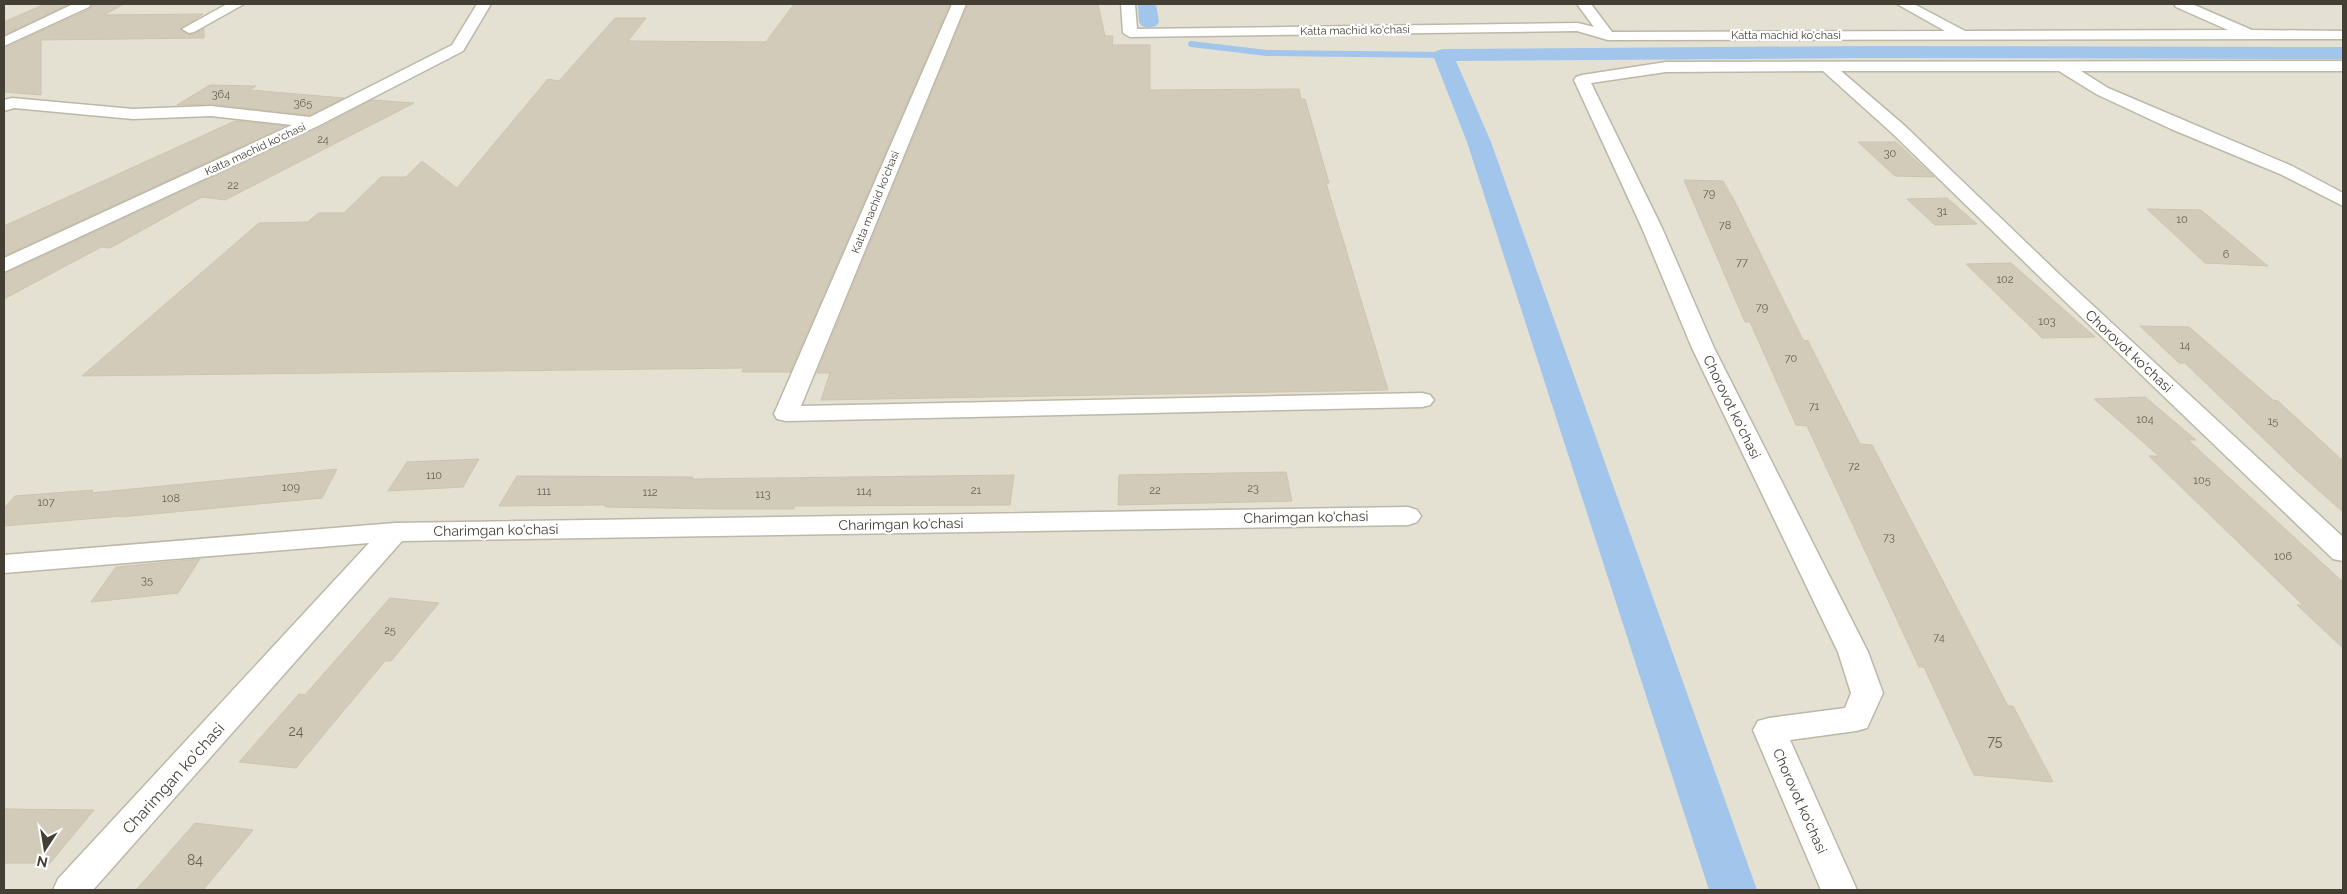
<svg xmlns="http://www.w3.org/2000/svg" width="2347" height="894" font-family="Raleway,sans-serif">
<rect width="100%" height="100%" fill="#f1eee4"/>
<path fill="#e5e1d2" d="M4,4H2343V890H4Z"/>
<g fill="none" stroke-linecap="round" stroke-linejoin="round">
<path stroke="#a2c5ec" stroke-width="6" d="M1191,44L1267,53L1443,55"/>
<path fill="#a2c5ec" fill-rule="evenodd" d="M1138,4H1156L1159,22L1156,26L1149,28L1142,26L1139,22Z
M1867,46L2343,47V59L1867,58L1456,61L1491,142L1757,890H1709L1467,142L1433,55L1436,51L1443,49Z"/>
</g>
<path fill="#d2cbba" stroke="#ccc4ad" d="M45,4H69L4,35V22Z
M93,4H124L104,15L203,14L180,30L189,35L204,29V38L41,40V95L4,92V48L90,9Z
M794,4H950L790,372H742L744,368L82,376L259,223L308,222L318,213H344L381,177H406L422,161L457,188L548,79L559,81L615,18H646L628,41L766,42Z
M968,4H1098L1105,36H1113L1112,45H1150V90L1299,89L1301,99H1305L1329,183H1326L1388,390L821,400L830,373H817Z
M210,85L256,86L250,90L344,98L310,115L211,104L177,105Z
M372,100L414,103L225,200L202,197L110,248L101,247L4,299V274L319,128Z
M235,121L285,126L4,256V226Z
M1858,142H1896L1934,177L1895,176Z
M1684,180L1723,181L1734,200L1803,340L1808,341L1860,444L1872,445L2008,706H2013L2053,782L1974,775L1924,667H1919L1807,426L1796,425L1750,322H1745Z
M1947,198L1977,224L1935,225L1907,199Z
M2147,209L2201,210L2268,266L2205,263Z
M2011,263L2095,337L2042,338L1966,264Z
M2140,326L2189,327L2273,400L2278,401L2343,461V512L2299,473L2185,363H2179Z
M2145,397L2196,440H2188L2343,582V648L2297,605H2303L2149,456H2159L2094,399Z
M479,459L463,487L388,491L407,462Z
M337,469L322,498L121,517L122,516L4,526V508L15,496L93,490L91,493Z
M1286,472L1292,501L1118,505L1119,475Z
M1014,475L1010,505L794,506V509H720L605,507L606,505L499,506L517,476L693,477L692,479Z
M200,559L178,593L91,602L116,567Z
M390,598L439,603L391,661H385L296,768L239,762L299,694L305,695Z
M4,809L94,810L50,863H4Z
M195,823L253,830L203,890H136Z"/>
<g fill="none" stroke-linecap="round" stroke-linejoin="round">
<g stroke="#bcb7a7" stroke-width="3">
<path id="street" d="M73,4H91L89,7L4,46V37Z
M227,4H244L194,32L189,33L182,29Z
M477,4H491L463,51L318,126L4,272V258L292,125L211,116L133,119L14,108L4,111V100L12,98L133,109L211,106L310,117L452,45Z
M952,4H966L801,406L1422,393L1430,395L1434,400L1430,405L1422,407L786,421L777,419L774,414Z
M1121,4H1135L1137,29L1578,23L1594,27L1577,4H1591L1612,32L1945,31L1897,4H1914L1965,31L2228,30L2176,7L2174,4H2192L2252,30L2343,31V39L1608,40L1577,31L1130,37L1123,33Z
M2343,61V71H2081L2108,88L2292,166L2343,193V206L2280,174L2171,129L2096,94L2059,71H1841L1905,126L2060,275L2343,537V561L2333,559L2046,283L1893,134L1823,71L1666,72L1591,83L1662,228L1714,348L1868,652L1883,693L1867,728L1856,731L1790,740L1857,890H1821L1753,730L1758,721L1769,718L1845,708L1851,693L1838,652L1692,348L1642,228L1574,80L1576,77L1582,75L1666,62Z
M1408,507L1417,510L1421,516L1417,522L1408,525L402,541L93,890H53L58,879L369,543L4,573V555L395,523Z"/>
</g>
<use href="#street" fill="#fff" fill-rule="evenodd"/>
</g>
<g text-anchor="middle" stroke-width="4.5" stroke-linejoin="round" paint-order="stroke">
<g font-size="11" fill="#433f34" stroke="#fff">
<text transform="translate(1355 30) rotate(-1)" y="4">Katta machid ko'chasi</text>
<text x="1786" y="39">Katta machid ko'chasi</text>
<text transform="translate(255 149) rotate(-25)" y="4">Katta machid ko'chasi</text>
<text transform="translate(875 202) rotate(-68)" y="4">Katta machid ko'chasi</text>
</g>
<g font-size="11" fill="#676256">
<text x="221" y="98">364</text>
<text x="303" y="107">365</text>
<text x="323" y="143">24</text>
<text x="1890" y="157">30</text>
<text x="233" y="189">22</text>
<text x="1709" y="197">79</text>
<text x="1942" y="215">31</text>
<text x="2182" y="223">10</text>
<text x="1725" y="229">78</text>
<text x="2226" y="258">6</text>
<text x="1742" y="266">77</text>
<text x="2005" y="283">102</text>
<text x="1762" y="311">79</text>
<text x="2047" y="325">103</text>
<text x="2185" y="349">14</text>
<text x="1791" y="362">70</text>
<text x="1814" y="410">71</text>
<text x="2145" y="423">104</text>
<text x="2273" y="425">15</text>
<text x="1854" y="470">72</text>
<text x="434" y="479">110</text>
<text x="2202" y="484">105</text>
<text x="291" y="491">109</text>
<text x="1253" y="492">23</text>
<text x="976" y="494">21</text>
<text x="1155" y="494">22</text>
<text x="544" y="495">111</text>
<text x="864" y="495">114</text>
<text x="650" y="496">112</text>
<text x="763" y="498">113</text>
<text x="171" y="502">108</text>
<text x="46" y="506">107</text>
<text x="1889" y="541">73</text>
<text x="2283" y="560">106</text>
<text x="147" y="584">35</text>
<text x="390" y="634">25</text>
<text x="1939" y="641">74</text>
</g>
<g font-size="14" fill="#433f34" stroke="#fff">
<text transform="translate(2129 351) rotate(43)" y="5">Chorovot ko'chasi</text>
<text transform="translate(1732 407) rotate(64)" y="5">Chorovot ko'chasi</text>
<text transform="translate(1306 517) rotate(-1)" y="5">Charimgan ko'chasi</text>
<text transform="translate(901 524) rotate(-1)" y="5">Charimgan ko'chasi</text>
<text transform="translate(496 530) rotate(-1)" y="5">Charimgan ko'chasi</text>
<text transform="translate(1800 801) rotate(66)" y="5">Chorovot ko'chasi</text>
</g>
<g font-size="14" fill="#676256">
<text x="296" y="736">24</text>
<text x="1995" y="746">75</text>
<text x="195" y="865">84</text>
</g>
<g font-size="16" fill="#433f34" stroke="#fff">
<text transform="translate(173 778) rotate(-48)" y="6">Charimgan ko'chasi</text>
</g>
</g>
<rect width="2347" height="894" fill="none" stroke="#433f34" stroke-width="10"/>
<g transform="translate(45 849) rotate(192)" stroke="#ffffff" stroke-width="4" paint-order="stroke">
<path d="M0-4L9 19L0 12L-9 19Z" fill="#433f34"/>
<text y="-8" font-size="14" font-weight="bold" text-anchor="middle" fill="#433f34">N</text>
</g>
</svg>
